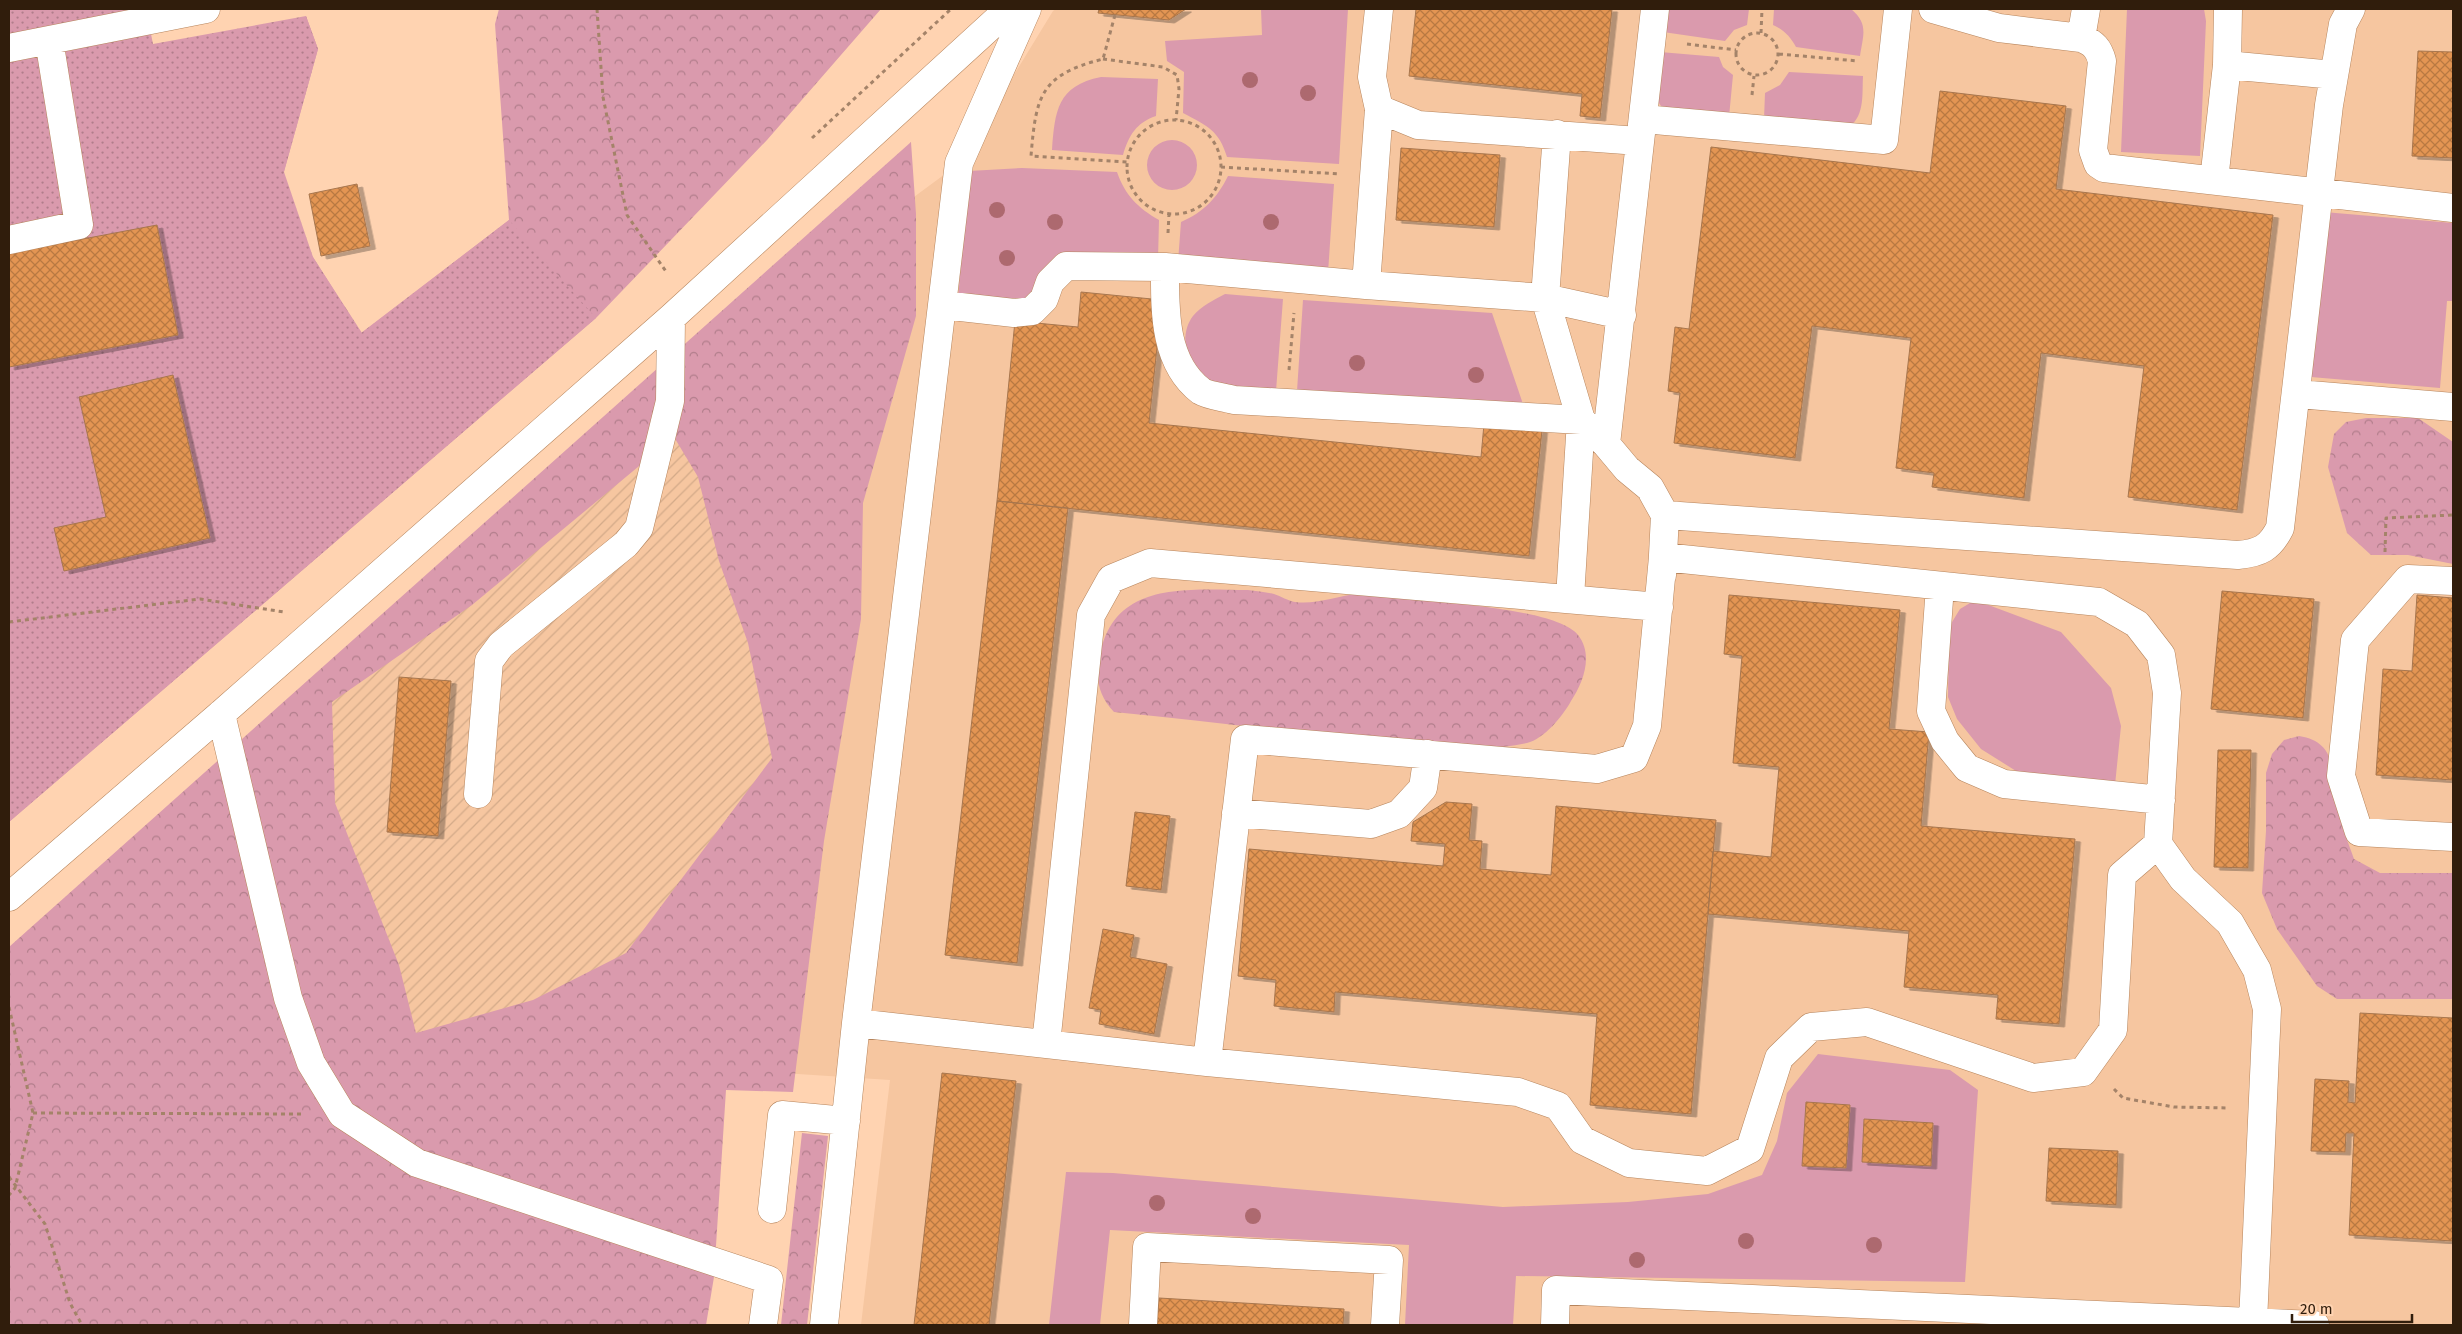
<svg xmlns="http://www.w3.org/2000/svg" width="2462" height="1334" font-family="'Fira Sans',sans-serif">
<defs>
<pattern id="industrial-furrows" width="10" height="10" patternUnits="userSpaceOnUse" patternTransform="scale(1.25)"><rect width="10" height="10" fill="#f6c6a0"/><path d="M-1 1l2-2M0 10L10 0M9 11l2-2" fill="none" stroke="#d3aa89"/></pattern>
<pattern id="forest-crowns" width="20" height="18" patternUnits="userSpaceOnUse" patternTransform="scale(1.25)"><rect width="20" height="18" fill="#da9aad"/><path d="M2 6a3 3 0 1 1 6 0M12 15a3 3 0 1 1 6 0" fill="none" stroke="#b17d8b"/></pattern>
<pattern id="park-dots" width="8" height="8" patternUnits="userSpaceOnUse" patternTransform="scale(1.25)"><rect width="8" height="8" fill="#da9aad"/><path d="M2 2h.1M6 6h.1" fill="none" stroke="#b17d8b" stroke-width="1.8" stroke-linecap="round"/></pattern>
<pattern id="building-cross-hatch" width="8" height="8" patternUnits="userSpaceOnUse" patternTransform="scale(1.25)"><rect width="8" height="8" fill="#e39553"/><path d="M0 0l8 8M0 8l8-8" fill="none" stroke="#b87943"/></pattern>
<filter id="shadow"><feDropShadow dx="5.5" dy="3" stdDeviation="0" flood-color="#0004"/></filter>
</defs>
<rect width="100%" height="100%" fill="#ffd3b1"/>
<path fill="#f6c6a0" d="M1056,9H2453V1325H861L890,1080L767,1072L880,222L960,163L1053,11Z"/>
<path fill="url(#industrial-furrows)" d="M880,222L767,1072L368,1052L302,714Z"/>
<path fill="#da9aad" d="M1261,9H1348L1339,164L1227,157C1219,130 1207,126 1183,113L1184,72L1167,61L1165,41L1262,35Z
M1667,9H1749L1747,25L1734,30L1725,41L1663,32Z
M1774,9H1851C1869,24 1863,35 1860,56L1796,47C1791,37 1783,29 1773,25Z
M2127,9H2204L2206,21L2200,156L2121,152Z
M1660,52L1719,57L1723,67L1733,75L1729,117L1667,110L1661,106L1657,100Z
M1789,72L1863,76C1862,93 1865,115 1850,126L1764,119L1765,93L1780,85Z
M1101,77L1158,79L1156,116C1136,123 1129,135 1123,155L1052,150C1055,111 1057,86 1101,77Z
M1147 165a25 25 0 1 1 50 0a25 25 0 1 1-50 0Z
M1022,168L1117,172C1125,195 1138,208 1159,220L1158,260L1067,258L1021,305L958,298L969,171Z
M1228,176L1334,184L1328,273L1178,262L1181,222C1204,212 1217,198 1228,176Z
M2324,212L2453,223V301H2447L2440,388L2311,377Z
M1225,294L1283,299L1276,391C1255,389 1226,391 1207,381C1186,370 1178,335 1193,316C1201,306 1214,300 1225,294Z
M1303,300L1492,313L1524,407L1297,391Z
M1975,600L2061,632L2111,688L2121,726L2115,785L2024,776L1981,749L1957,719L1948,697L1949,627L1960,609Z
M1818,1054L1950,1070L1978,1090L1965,1282L1516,1276L1513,1325H1405L1409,1245L1110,1230L1100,1325H1049L1066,1172L1113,1173L1503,1207L1628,1202L1708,1194L1762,1175L1777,1141L1787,1093Z"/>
<path fill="url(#forest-crowns)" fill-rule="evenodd" d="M499,9H881L767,140L596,318L9,822L306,16L318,49L276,200L362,333L509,220L495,24Z
M911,142L916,214V316L863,503L861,619L824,841L793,1092L726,1090L714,1277L706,1325H9V947ZM674,437L698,477L719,561L748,643L772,758L626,953L533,1000L416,1033L399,965L335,803L332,702L472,605Z
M2366,418H2418L2453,442V564L2408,555H2371L2347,533L2328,467L2334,434L2346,422Z
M1248,590C1256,591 1266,592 1274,594C1281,596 1288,601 1295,602C1315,605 1337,596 1357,594C1374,593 1393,598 1410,599C1444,603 1557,609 1578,635C1594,655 1583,683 1571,701C1563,716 1544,739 1527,743C1490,752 1449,746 1411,743C1312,736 1213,721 1114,712C1098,695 1095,678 1100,655C1114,580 1189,590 1248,590Z
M2299,736C2339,742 2332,776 2337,807C2341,825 2348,842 2354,859L2380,873H2453V999H2337L2317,986L2277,929L2262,893L2266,831V773L2272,754L2284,740Z
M802,1133L828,1136L807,1325H781Z"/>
<path fill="url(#park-dots)" d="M9,9H146L153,44L306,16L318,49L284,172L313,257L361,333L509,220L596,318L9,822Z"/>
<path fill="url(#building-cross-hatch)" stroke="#a7764e" filter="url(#shadow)" d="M1099,9H1186L1169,20L1098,13Z
M1416,9H1612L1600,118L1580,116L1582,94L1409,76Z
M2418,51L2453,52V158L2412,156Z
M1940,91L2066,106L2056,189L2273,215L2237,510L2128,497L2144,366L2041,353L2024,498L1932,487L1934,473L1896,468L1911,338L1812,326L1795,458L1674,443L1680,393L1668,391L1675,327L1689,329L1711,147L1930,173Z
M1401,148L1500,155L1494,227L1396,220Z
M357,184L370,246L321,256L309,194Z
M157,225L178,335L9,367V253Z
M1081,292L1162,300L1149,423L1481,457L1484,424L1542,430L1529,556L997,501L1015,321L1078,327Z
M173,375L210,538L64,571L54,528L106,517L79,397Z
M997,501L1068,508L1017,963L945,955Z
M2222,591L2314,599L2303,718L2211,709Z
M1729,595L1900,610L1889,729L1929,732L1921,826L2075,839L2059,1024L1996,1019L1998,995L1904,987L1909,931L1708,914L1713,851L1771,857L1779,767L1733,763L1742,656L1724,654Z
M2417,595L2453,598V780L2376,775L2383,669L2412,671Z
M399,677L451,681L438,836L387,832Z
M2218,750H2251L2248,868L2214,867Z
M1446,802L1472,804L1469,840L1482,841L1480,869L1551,875L1556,806L1716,820L1691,1114L1590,1105L1597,1014L1335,992L1334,1012L1274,1006L1276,980L1238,976L1249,849L1443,866L1445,844L1411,841L1413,822Z
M1135,812L1170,816L1161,890L1126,886Z
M1103,929L1134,935L1130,957L1167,964L1154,1034L1099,1024L1101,1010L1089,1008Z
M2360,1013L2453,1018V1241L2349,1235L2354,1133H2346L2345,1152L2311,1151L2315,1079L2349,1081L2348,1102L2355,1103Z
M942,1073L1016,1081L989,1325H914Z
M1806,1102L1850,1105L1846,1168L1802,1166Z
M1864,1119L1933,1123L1931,1166L1862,1162Z
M2049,1148L2118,1151L2116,1205L2046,1201Z
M1159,1298L1344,1309L1343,1325H1157Z"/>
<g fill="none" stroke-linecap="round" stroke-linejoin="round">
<g stroke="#b6845b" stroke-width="29">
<path id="minor" d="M1379,9L1372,77L1379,109L1418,125L1639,141
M1933,9L1999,28L2081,38C2094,43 2099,49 2102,61L2093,150L2098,164L2104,168L2453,208
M2081,38L2086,9
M9,48L206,9
M2227,65L2228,9
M1643,119L1884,140L1898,9
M1557,134L1545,298L1581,420L1570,598
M2214,180L2227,65L2334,75
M9,240L79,225L49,40
M1165,267C1165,309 1163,362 1201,391C1209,396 1225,397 1234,400L1581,420L1606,444L1627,469L1650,488L1665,515L1662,575
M1366,285L1379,109
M943,305L1014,313L1032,311L1044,299L1050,282L1066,266L1165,267L1366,285L1545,298L1622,315
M2298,394L2453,407
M1606,444L1655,9
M1665,515L2238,555C2260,553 2270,548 2280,528L2329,105L2343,24L2351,9
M2453,581L2408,579L2355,640L2341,776L2359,832L2453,837
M1940,586L1931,711L1945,741L1967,768L2004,784L2161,800
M221,714L288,998L311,1063L342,1114L417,1163L769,1280L763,1325
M478,794L489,661L501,645L626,544L639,528L670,401L671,318
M1236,813L1371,824L1399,814L1423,788L1428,754
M9,897L221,714L671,318L1009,9
M856,1023L1207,1062L1245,739L1597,769L1634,758L1647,726L1663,557L2099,602L2137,624L2161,655L2167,693L2158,844L2183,879L2230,923L2257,970L2267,1009L2253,1322
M1046,1044L1091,615L1111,579L1150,563L1659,607
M1207,1062L1518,1092L1558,1106L1582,1140L1629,1163L1707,1171L1750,1149L1779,1058L1811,1027L1867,1022L2033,1078L2083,1072L2113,1030L2122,875L2158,844
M772,1209L782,1115L846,1121
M824,1325L856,1023L959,163L1027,9
M1143,1325L1147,1247L1389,1260L1385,1325
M1555,1325L1556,1290L2315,1325"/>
</g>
<path stroke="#a48369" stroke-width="3" stroke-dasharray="4 4" stroke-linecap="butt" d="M597,9L603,97L627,215L667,273
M1115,15L1103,59C1040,75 1036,96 1031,156L1127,162
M1736 54a21 21 0 1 1 42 0a21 21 0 1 1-42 0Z
M1761,33L1762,9
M1687,44L1736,50
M1779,54L1858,61
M1103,59L1163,67L1177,75L1179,89L1176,120
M1752,95L1754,76
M1127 167a47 47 0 1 1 94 0a47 47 0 1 1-94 0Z
M812,138L951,9
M1221,167L1340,174
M1168,233L1169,214
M1289,370L1294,313
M2385,552L2386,518L2453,515
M9,622L200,599L284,612
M9,1007L33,1113L15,1188L9,1195
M2114,1089L2123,1098L2174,1107L2229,1108
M33,1113L302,1114
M9,1177L45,1224L70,1303L82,1325"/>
<use href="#minor" stroke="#fff" stroke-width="28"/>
</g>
<g fill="#ad696f">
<circle cx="1250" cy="80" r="8"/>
<circle cx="1308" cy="93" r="8"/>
<circle cx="997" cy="210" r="8"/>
<circle cx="1055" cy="222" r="8"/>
<circle cx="1271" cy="222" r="8"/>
<circle cx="1007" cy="258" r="8"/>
<circle cx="1357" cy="363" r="8"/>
<circle cx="1476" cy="375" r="8"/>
<circle cx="1157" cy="1203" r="8"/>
<circle cx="1253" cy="1216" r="8"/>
<circle cx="1746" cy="1241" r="8"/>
<circle cx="1874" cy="1245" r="8"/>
<circle cx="1637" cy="1260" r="8"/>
</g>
<rect width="2462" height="1334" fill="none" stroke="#301d0c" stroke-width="20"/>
<path d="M2292 1314v8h120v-8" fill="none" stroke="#301d0c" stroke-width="2.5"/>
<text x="2300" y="1314" font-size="15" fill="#301d0c" stroke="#ffd3b1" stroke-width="4" paint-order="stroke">20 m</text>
</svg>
